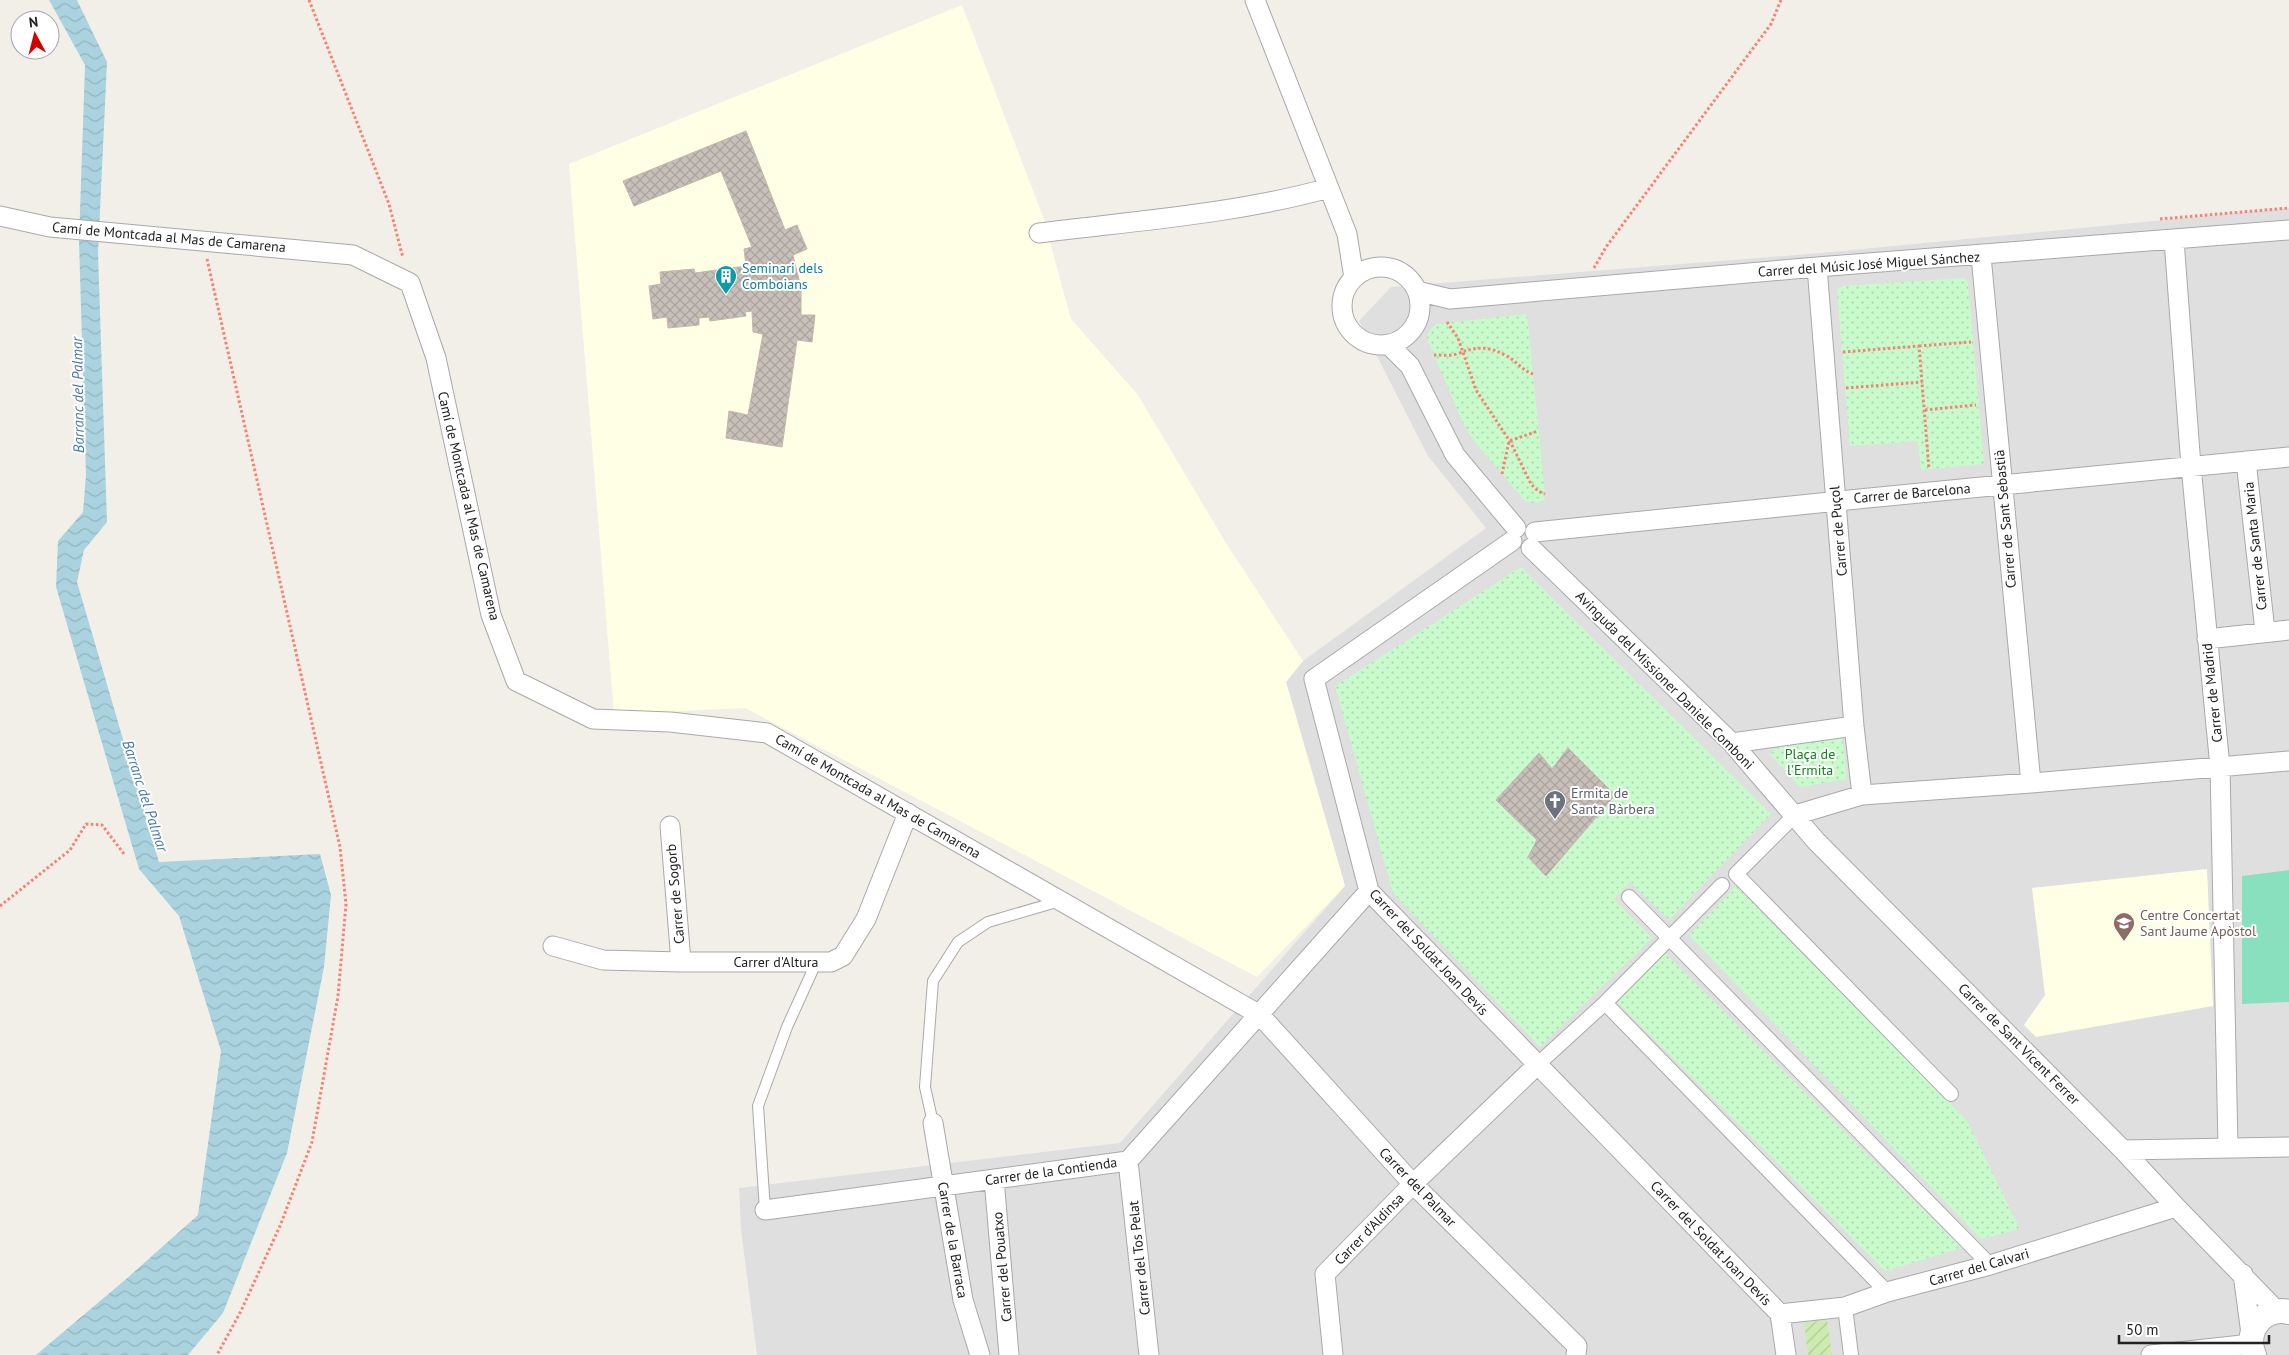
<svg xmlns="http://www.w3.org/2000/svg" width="2289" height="1355" font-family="'PT Sans',sans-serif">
<defs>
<pattern id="park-dots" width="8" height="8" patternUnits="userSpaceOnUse" patternTransform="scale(1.25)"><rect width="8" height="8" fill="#c8facc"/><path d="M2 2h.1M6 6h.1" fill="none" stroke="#acd6af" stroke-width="1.8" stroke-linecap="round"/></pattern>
<pattern id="garden-furrows" width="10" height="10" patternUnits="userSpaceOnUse" patternTransform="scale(1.25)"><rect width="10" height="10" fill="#cdebb0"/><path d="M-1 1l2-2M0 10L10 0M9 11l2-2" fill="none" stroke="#b0c997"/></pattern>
<pattern id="water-waves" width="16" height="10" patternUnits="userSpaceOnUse" patternTransform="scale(1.25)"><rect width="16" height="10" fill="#aad3df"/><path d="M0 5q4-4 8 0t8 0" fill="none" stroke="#92b5bf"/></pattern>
<pattern id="building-cross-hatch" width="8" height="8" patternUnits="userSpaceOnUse" patternTransform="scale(1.25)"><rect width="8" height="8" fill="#c7bfb8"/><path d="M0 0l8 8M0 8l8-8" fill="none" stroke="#aba49e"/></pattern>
</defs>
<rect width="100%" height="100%" fill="#f2efe9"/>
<path fill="#e0dfdf" d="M2289,208V1355H757L741,1229L739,1188L1120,1143L1345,886L1286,682L1303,661L1486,528L1428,456L1359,321L1391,287L1821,253Z"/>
<path fill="#ffffe5" d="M962,5L1043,217L1071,319L1138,395L1226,543L1303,661L1286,682L1345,886L1257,977L745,708L614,714L569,164Z
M2207,869L2213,1006L2036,1037L2024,1025L2045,995L2032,888Z"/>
<path fill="url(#park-dots)" d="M1964,278L1967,280L1968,284L1984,464L1921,470L1918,441L1850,446L1837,290L1843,286Z
M1527,314L1545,494L1544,502L1533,503L1525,501L1474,441L1463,423L1427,338L1428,333L1436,324Z
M1521,567L1771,814L1669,920L1630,882L1614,899L1652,938L1540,1047L1393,893L1335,686Z
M1842,735L1847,779L1800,787L1770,754L1782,743Z
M1737,885L1967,1121L2020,1229L1981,1239L1689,935Z
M1665,953L1962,1248L1885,1271L1616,1001Z"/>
<path fill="url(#garden-furrows)" d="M1827,1320L1832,1355H1808L1804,1323Z"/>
<path fill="#88e0be" d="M2289,870V1002L2242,1004V876Z"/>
<path fill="url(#water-waves)" d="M49,0H77L107,62L98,253L107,522L84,550L77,582L159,862L320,854L331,895L324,967L287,1153L223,1313L188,1355H36L125,1280L198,1215L221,1051L179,916L139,869L56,587L58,541L83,512L86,475L79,241L85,65Z"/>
<path fill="url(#building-cross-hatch)" stroke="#c4b6ab" d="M746,131L785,230L797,225L807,249L793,255L801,288V315H815L812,342L797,340L782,447L726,438L729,411L748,415L763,334L753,332L752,311L745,312L746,316L710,321L709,317L699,318V325L668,328L667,317L653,319L649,286L661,284L660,272L694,269L695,273L746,266L744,249L752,247L721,171L634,206L623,181Z
M1568,748L1615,795L1546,876L1528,857L1537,840L1496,800L1539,753L1552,769Z"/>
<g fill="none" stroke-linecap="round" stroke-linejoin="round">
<g stroke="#a9a9a9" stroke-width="12">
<path id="service" d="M933,1123L925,1087L933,981L958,942L988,922L1060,901
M765,1210L758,1106L787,1027L816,963"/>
</g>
<g stroke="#a9a9a9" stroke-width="16">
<path id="pedestrian" d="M1795,815L1736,874L1951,1094
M1629,897L1990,1265
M1605,1003L1722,885
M1537,1065L1605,1003L1887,1292
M1845,1307L1851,1355"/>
</g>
<g stroke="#a9a9a9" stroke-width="21">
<path id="minor" d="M1255,0L1347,234L1354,278
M0,216L50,227L353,255L410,283L436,358L491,615L516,681L593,719L670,722L767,733L1260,1015L1413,1184L1577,1346L1576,1355
M1039,233C1135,221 1235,214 1329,188
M2174,240L2191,466L2220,767L2228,1147
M1981,256L2031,783
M1817,267L1854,726L1862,795
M1342 306a39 39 0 1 1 78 0a39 39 0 1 1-78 0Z
M1417,291L1450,299L1817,267L2289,230
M1388,344L1410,366L1455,455L1516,528
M2246,461L2265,631
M1535,532C1786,505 2038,482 2289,457
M1512,541L1314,679L1369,891L1780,1314L1786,1355
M1531,548L1732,743L1816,841L2123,1150L2176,1207L2277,1311
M2207,639L2289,630
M1732,743L1854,726
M1795,815L1862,795L2031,783L2289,761
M670,826L681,962
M553,946L603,960L681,962H831L843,956L866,919L908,813
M933,1123L963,1300L980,1355
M2123,1150L2289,1147
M1128,1161L1149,1355
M994,1179L1009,1355
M765,1210L1128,1161L1369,891
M2243,1274L2251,1334
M1780,1314L1845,1307L1887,1292L1990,1265L2176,1207
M1333,1355L1325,1274L1413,1184L1537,1065
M2151,1355L2251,1344"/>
</g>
<g stroke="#a9a9a9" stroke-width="26">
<path id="tertiary" d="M2254,1355C2244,1331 2263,1306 2289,1312"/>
</g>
<path stroke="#fa8072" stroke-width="3" stroke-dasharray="2.5 2.5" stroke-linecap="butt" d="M309,0L389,204L403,258
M2160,219L2289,208
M207,259L340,847L346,904L338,996L312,1142L280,1226L241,1311L217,1355
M1594,268L1606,247L1771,24L1781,0
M1447,322L1458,338L1476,390L1511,443L1531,484L1538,491L1545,494
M1919,346L1971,342
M1843,352L1919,346L1929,469
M1434,355C1441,355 1450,356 1457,354C1475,347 1486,345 1505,355C1516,360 1521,370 1533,374
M1846,388L1922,382
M1925,410L1976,405
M1502,474L1509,441L1538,431
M0,906L70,850L86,824L102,825L124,854"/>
<use href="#service" stroke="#fff" stroke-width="10"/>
<use href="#pedestrian" stroke="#fff" stroke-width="14"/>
<use href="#minor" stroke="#fff" stroke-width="19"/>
<use href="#tertiary" stroke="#fff" stroke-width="24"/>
</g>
<defs>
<g id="building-pin" transform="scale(1.125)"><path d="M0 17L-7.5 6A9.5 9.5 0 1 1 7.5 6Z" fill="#0f9aa8" stroke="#fff"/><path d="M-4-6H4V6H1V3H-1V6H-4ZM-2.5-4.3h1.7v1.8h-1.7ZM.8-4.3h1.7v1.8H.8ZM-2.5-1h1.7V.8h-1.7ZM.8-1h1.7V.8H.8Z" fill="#fff"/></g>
<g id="church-pin" transform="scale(1.125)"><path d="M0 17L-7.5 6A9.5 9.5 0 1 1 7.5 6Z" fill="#6b7280" stroke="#fff"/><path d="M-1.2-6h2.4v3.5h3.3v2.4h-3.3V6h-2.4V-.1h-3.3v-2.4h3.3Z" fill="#fff"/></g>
<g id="school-pin" transform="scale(1.125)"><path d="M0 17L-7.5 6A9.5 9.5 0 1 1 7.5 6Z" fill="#8d6e63" stroke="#fff"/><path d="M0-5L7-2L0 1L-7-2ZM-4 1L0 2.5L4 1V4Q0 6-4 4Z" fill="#fff"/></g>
</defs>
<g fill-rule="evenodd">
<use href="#building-pin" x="726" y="276"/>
<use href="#church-pin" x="1555" y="801"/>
<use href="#school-pin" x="2124" y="923"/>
</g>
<g text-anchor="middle" stroke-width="4" stroke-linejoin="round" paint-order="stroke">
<g font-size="14" fill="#222" stroke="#fff">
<text transform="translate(169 237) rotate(5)" y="5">Camí de Montcada al Mas de Camarena</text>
<text transform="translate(1869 264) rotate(-4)" y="5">Carrer del Músic José Miguel Sánchez</text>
<text transform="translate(1912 493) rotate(-5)" y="5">Carrer de Barcelona</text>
<text transform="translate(469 506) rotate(77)" y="5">Camí de Montcada al Mas de Camarena</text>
<text transform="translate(2005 519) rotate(-95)" y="5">Carrer de Sant Sebastià</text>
<text transform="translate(1838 531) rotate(-95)" y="5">Carrer de Puçol</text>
<text transform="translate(2255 546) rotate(-96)" y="5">Carrer de Santa Maria</text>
<text transform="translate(1665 680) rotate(45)" y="5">Avinguda del Missioner Daniele Comboni</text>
<text transform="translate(2212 693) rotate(-96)" y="5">Carrer de Madrid</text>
<text transform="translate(878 796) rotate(30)" y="5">Camí de Montcada al Mas de Camarena</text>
<text transform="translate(675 894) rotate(-95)" y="5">Carrer de Sogorb</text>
<text transform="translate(1429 952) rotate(47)" y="5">Carrer del Soldat Joan Devís</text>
<text x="776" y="967">Carrer d'Altura</text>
<text transform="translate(2019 1044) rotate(45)" y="5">Carrer de Sant Vicent Ferrer</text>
<text transform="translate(1051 1171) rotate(-8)" y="5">Carrer de la Contienda</text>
<text transform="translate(1418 1187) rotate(46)" y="5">Carrer del Palmar</text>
<text transform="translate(1369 1229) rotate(-46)" y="5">Carrer d'Aldinsa</text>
<text transform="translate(953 1240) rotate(80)" y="5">Carrer de la Barraca</text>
<text transform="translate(1711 1243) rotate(46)" y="5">Carrer del Soldat Joan Devís</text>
<text transform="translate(1139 1258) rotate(-96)" y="5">Carrer del Tos Pelat</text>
<text transform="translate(1002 1267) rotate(-95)" y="5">Carrer del Pouatxo</text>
<text transform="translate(1979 1267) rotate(-16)" y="5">Carrer del Calvari</text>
</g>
<g font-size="14" fill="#0d838f" stroke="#fff" text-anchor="start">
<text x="742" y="273">Seminari dels<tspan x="742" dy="16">Comboians</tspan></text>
</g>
<g font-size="14" fill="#0c8416" stroke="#fff">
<text x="1810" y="759">Plaça de<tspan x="1810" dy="16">l'Ermita</tspan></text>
</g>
<g font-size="14" fill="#5b616d" stroke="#fff" text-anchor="start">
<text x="1571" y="798">Ermita de<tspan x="1571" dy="16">Santa Bàrbera</tspan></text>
</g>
<g font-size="14" fill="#785e54" stroke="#fff" text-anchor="start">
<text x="2140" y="920">Centre Concertat<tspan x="2140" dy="16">Sant Jaume Apòstol</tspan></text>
</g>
<g font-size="15" font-style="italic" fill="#4a7aab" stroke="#fff">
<text transform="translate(78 395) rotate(-91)" y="5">Barranc del Palmar</text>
<text transform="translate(145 796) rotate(72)" y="5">Barranc del Palmar</text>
</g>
</g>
<g transform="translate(35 35) rotate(353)"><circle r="24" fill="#ffffff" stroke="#a7a7a7"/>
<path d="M0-4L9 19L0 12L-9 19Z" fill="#d40000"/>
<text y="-8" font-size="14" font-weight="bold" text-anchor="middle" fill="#222222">N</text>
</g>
<path d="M2119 1335v8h150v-8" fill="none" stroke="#222222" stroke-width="2.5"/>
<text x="2126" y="1335" font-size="15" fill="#222222" stroke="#ffffff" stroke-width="4" paint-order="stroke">50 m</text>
</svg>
